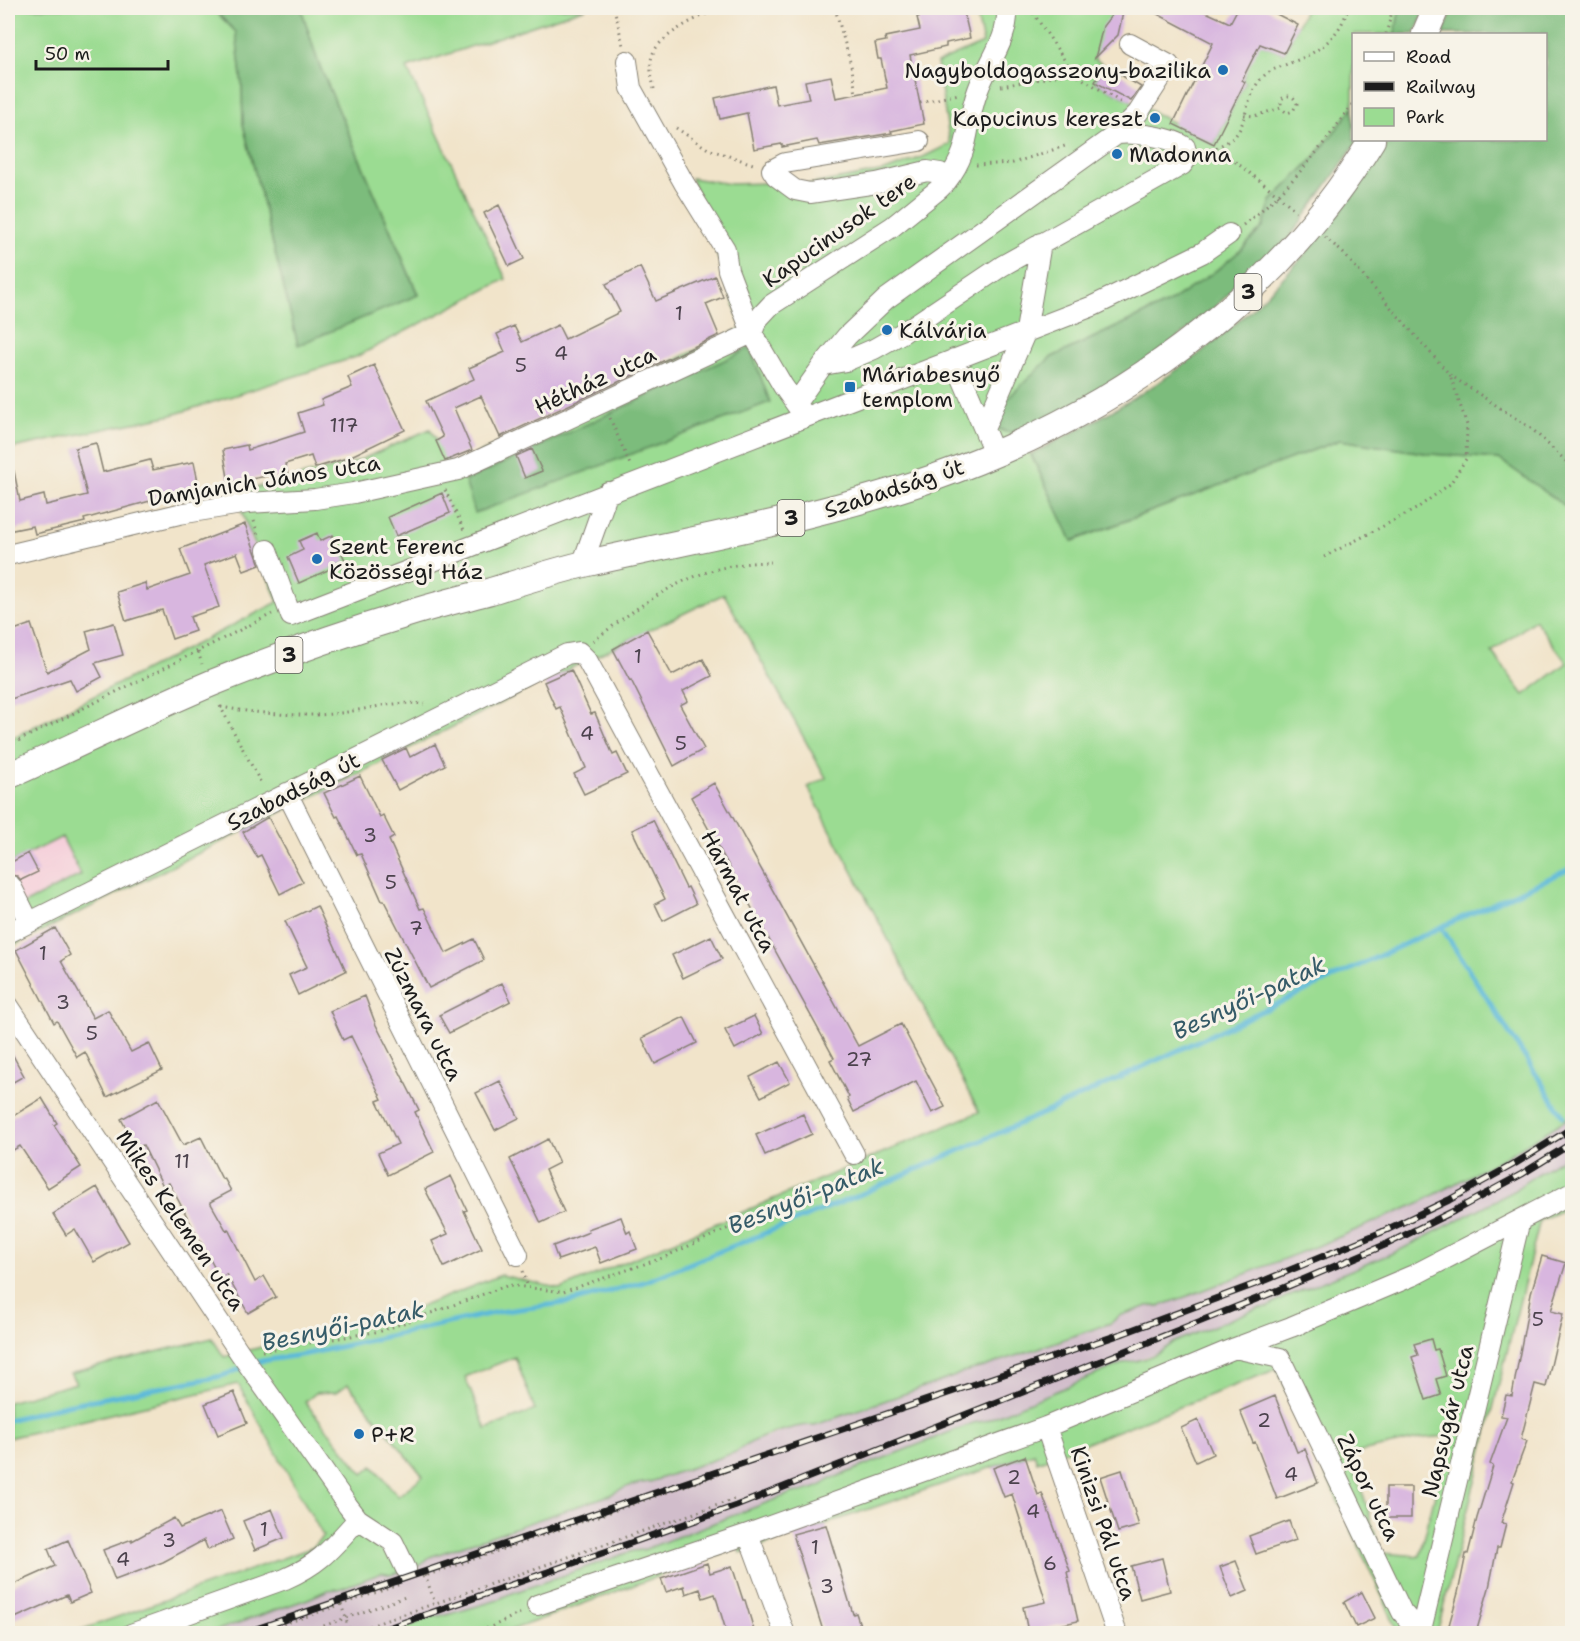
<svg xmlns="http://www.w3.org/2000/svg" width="1580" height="1641" font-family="'Shantell Sans',sans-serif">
<rect width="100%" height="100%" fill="#f7f3e8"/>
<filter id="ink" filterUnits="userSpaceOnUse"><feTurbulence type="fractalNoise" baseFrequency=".0167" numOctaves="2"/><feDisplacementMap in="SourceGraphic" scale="12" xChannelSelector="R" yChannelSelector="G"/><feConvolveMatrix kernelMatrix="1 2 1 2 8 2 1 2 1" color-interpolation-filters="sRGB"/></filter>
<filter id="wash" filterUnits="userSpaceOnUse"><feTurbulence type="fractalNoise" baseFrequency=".008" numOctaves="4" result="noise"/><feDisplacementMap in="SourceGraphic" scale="24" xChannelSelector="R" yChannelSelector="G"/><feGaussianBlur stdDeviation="1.35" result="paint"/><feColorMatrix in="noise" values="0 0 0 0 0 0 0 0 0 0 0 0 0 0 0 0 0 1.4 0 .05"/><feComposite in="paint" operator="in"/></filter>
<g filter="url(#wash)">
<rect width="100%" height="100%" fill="#f1e4ca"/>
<path fill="#f5cfda" d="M62,837L81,875L8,912V864Z"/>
<path fill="#d1bdcb" d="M1572,1116V1152L1525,1182L1516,1190L1400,1250L1288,1296L1268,1307L1258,1308L1172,1343L1164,1350L1134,1361L1124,1363L983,1421L973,1423L831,1479L823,1485L803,1493H792L643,1550L633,1551L507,1595L498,1600L446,1615H438L409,1625L394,1633L209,1634L308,1599L328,1590L339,1589L382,1573L391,1574L420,1565L430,1557L610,1495L619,1490L640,1483L650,1482L735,1452L744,1445L804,1424L816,1425L953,1377L963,1372L984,1367L1111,1323L1119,1316L1148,1306H1160L1199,1292L1330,1241L1419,1203L1507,1156Z"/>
<path fill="#9bdc92" stroke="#5c7c57" stroke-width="1.5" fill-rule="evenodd" d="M8,8H212L236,32L242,85L243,124L298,344L418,294L318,62L301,8H586L407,68L506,279L356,357L172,415L8,449Z
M975,8H1122L1094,59L1104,65L1095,82L1214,144L1245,82L1242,80L1259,43L1284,53L1306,8H1400L1395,34H1354L1353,108L1313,159L1271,201L1263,227L1241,250L1217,270L1170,302L1050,358L1000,430L1006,432L1019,431L1073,541L1340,440L1431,454L1499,459L1572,511V1116L1507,1156L1419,1203L1330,1241L1199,1292L1160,1306H1148L1119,1316L1111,1323L984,1367L963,1372L953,1377L815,1425C795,1424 751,1439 736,1452L650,1482C636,1483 623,1487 610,1495L430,1557L420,1565L391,1575L382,1573L339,1589L328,1590L308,1599L209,1633H72L311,1548L323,1536L238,1384L8,1438V1402L76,1383L70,1373L212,1338L224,1357L370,1318L374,1325L501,1275L561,1289L979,1112L808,787L826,778L724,594L573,667L8,948V912L81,875L62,837L8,864V740L278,602L234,493L353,463L430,429L453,466L742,328L691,178L731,184L767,183L784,189L885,171L925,156L950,144L937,63L983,43ZM1535,620L1567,663L1524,695L1492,652ZM515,1357L535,1410L486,1429L465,1377ZM348,1384L423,1476L398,1496L373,1466L363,1474L305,1402L316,1393L337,1392Z
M1572,1152V1206L1540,1220L1437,1633H1399L1277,1369L1037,1462L1034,1453L740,1553L738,1547L503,1633L394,1634C412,1627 427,1615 447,1615L498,1600L507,1595L633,1551L643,1550L792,1493C807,1492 820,1488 831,1479L973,1423L984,1421L1124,1363C1141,1361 1159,1354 1172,1343L1258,1308L1268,1307L1288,1296L1400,1250L1516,1190L1525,1182ZM1449,1436L1420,1556L1381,1553L1364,1497L1347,1455L1423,1438Z"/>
<path fill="#7cbc7c" stroke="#4c6c4c" stroke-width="1.5" d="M212,8H301L318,62L418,295L298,345L243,124L242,85L236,32Z
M1400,8H1426L1415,34H1395Z
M1454,8H1572V511L1499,459L1431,454L1340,440L1072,541L1031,454C1084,427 1137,399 1185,364C1261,310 1342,220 1390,140H1546V34H1443Z
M1353,108L1354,140H1359L1290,237L1203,318L1155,355L1066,409L1013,432H1006L995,427L1002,407L1009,397L1050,358L1170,302L1217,270L1241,250L1263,227L1271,201L1313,159Z
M750,348L770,402L475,513L465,481Z"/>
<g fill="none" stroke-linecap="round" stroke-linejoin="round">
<path stroke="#5bb9d9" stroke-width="5" d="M1441,927L1563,1116
M8,1420L66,1405L222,1376L261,1361L307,1354L498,1312L571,1302L644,1282L857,1196L1055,1108L1441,927L1572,868
M1022,1425L1055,1413"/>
</g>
<g id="blocks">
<path fill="#d8b6df" d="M938,8H963L970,38L946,43V47L910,55L924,124L891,131L892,133L880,135L819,145L817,140L782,147V144L754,149L747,113L720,119L715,98L773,85L777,105L809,99L805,81L831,76L836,98L887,88L881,59H878L875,43L886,41L885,37L920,30L917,17L939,12Z
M1117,8H1124L1118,35L1095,58L1103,26Z
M1146,8H1197L1230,23L1238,8H1265L1298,25L1284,53L1260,44L1242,80L1245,82L1214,144L1173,124L1213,43Z
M1104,65L1141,87L1131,101L1095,82Z
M499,205L524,259L509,266L484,213Z
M640,267L656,301L715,276L723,297L706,304L719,335L500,437L481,396L454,408L472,450L445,461L436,441L443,437L426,401L474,379L469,368L505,352L497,334L514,326L522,342L558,325L565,339L620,312L606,284Z
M374,365L405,430L347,458L315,468L311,456L285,464L288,475L273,479L272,475L229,483L223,450L247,445L248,450L304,432L298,413L323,405L321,400L352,387L348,377Z
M96,443L103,472L150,460L153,470L194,462L200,491L172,497V495L84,519L85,522L35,534L33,526L8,531V472L14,471L20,501L44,495L46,505L87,495L75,448Z
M532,449L542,471L525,478L516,456Z
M442,493L450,513L396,536L388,517Z
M245,524L260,565L244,571L237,553L204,565L219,607L190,617L195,631L172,639L162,610L126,621L117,592L145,583L147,590L190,575L180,549Z
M317,533L320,541L333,535L346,562L299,583L288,557L303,550L299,541Z
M114,623L123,655L95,663L102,677L76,691L70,679L8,700V632L31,624L47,672L91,649L86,631Z
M647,630L672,675L703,659L712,676L683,691L688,701L680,705L704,749L674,766L631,680L630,681L613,649Z
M571,670L591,714L595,713L613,755L617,753L627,774L584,794L574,774L586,768L560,707L556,709L544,682Z
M435,744L445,765L398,790L382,760L406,748L410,757Z
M360,776L380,817L383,815L394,837L389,840L420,909L424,908L446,953L474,939L484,960L429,988L384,901H382L361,854L357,855L338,816L336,817L324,793Z
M714,783L858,1046L901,1024L945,1107L932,1113L916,1081L854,1112L847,1098L849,1097L830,1060L834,1058L691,797Z
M268,817L303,882L280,894L261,855L257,857L243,832Z
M653,820L686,888L688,887L696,904L663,921L655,904L665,899L632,830Z
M28,853L38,872L21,880L17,876L8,875V864Z
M317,906L346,971L298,995L289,975L307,967L285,921Z
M55,928L70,955L61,961L93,1018L108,1010L131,1052L149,1043L162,1070L107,1097L85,1052L77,1057L57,1021L54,1023L16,950Z
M711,936L722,959L683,978L672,955Z
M502,983L511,1001L449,1033L439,1015Z
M365,996L376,1025L419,1110L415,1112L434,1152L388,1175L378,1153L398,1144L377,1101L382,1099L351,1036L343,1040L330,1011Z
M754,1016L763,1034L735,1049L725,1030Z
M684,1017L697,1043L655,1064L642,1038Z
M8,1046L24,1076L8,1085Z
M779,1062L790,1082L761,1097L750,1077Z
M500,1081L519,1118L495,1130L476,1093Z
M42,1098L57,1123L54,1125L81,1167L48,1188L20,1146L8,1153V1119Z
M158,1099L183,1145L201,1137L222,1179L224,1178L231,1191L210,1202L226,1230L228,1229L255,1282L264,1276L276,1297L248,1313L226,1274L220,1278L169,1183L163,1186L143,1145L137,1148L121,1119Z
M803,1114L812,1134L765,1155L756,1135Z
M548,1139L559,1163L545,1170L564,1212L541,1223L510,1159Z
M451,1176L467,1210L464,1211L482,1249L444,1267L432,1241L448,1234L425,1189Z
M97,1187L129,1242L94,1262L75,1229L66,1235L53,1214Z
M621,1217L627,1233L630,1231L637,1249L601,1263L595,1247L558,1260L553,1246L589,1232L588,1229Z
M1542,1256L1566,1263L1551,1311L1563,1314L1546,1387L1535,1384L1521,1439L1527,1441L1512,1481L1514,1482L1501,1523L1506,1524L1500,1548H1497L1489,1588L1476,1633L1449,1625L1458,1593L1466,1554H1468L1477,1518L1493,1466L1490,1464L1507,1417L1501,1416L1506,1395L1512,1396L1531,1293Z
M1431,1339L1434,1350L1438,1349L1446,1376L1436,1379L1441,1395L1426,1400L1412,1357L1418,1355L1414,1344Z
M234,1392L247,1423L218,1435L205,1404Z
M1275,1396L1297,1452L1305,1449L1318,1483L1277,1499L1255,1442L1253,1443L1240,1411Z
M1198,1420L1213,1454L1196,1462L1181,1428Z
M1025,1456L1038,1495L1042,1493L1070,1571L1067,1572L1078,1621L1028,1632L1023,1607L1046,1602L1012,1494L1004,1497L993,1468Z
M1122,1470L1139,1526L1118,1532L1100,1477Z
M1386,1487H1411V1518H1386Z
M272,1509L284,1538L255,1550L243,1521Z
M221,1511L233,1539L208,1550L204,1540L163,1562L115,1580L103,1550L132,1539V1541L174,1518L180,1528Z
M1289,1521L1296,1540L1256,1554L1249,1536Z
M826,1525L853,1614L856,1613L863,1634H824L793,1534Z
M68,1540L91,1593L70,1602L67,1595L8,1621V1587L55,1566L48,1549Z
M1162,1558L1170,1591L1140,1599L1131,1566Z
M1236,1561L1248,1591L1232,1598L1220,1567Z
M707,1563L710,1573L732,1566L743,1600H745L754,1630L744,1634H727L715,1594L703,1598L700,1589L686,1594L684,1586L666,1592L661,1579Z
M1362,1592L1375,1618L1356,1627L1344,1602Z"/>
</g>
</g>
<g filter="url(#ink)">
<use href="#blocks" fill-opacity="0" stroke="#868073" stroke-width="1.5"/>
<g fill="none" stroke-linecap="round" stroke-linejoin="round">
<g stroke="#868073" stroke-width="22">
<path id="minor" d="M627,61L631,88L684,183L725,249L728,270L752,333L783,386L802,413
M1117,134L1138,113L1169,65L1130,44
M946,182C973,147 964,127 978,90C988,62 1009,39 1007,8
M752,333L757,320L771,305L892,227L939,189L946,182L940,173L927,171L877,183L810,193L795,190L776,176L772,170L785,163L919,141
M954,359L995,455
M796,403L823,365L847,336L886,299L1117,134C1133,132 1173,137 1185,147L1187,158L1182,165L1002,266L904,332L874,349L846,361L823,365
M984,429L1026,331L1041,243
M267,550L291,616L1093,306L1202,253L1229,234
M8,555L179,514L248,503L315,499L354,493L458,470L752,333
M582,565L608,492
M287,793L518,1255
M11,886L29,922
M8,933L567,654L579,652L587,660L854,1154
M8,1005L240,1353L348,1506L358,1519L393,1542L406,1569
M1235,1348L1280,1358
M1280,1358L1402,1612L1420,1633
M1046,1427L1117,1634
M748,1534L785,1634
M537,1605L748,1534L1046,1427L1235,1348L1291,1327L1414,1275L1572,1193
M131,1634L285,1579C321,1563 332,1548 358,1519
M1420,1634L1520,1220"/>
</g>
<g stroke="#868073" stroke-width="28">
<path id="major" d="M1425,34L1436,8
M8,776C76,746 143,712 212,683C274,658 338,635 401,616C431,606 461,599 491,591C523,581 555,571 588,563C703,537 821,517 933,478C1112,415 1273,303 1372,140"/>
</g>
<path stroke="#868073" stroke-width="3" stroke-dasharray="1.5 4.5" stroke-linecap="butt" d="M614,8L623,45
M835,8L852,69L856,94
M1030,8L1073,73L1124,104
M1386,34L1393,8
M1001,86L1073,73
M654,89C652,78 649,67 652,56C658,35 703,14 722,8
M920,103L959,94
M1244,115L1254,116L1281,108V100C1287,93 1295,96 1297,104L1293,111L1287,113L1281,108
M676,128L708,149L756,165
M1216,147L1277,194L1296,211
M1205,153C1214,148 1226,144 1234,137C1248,123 1245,95 1262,78C1269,70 1280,67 1290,63C1318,53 1340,37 1348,8
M976,165L1013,163L1068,145
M1243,225C1286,193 1324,146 1354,101
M1325,237L1343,253L1450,375L1532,429L1572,467
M610,418L631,467
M445,490L464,530
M254,521L258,535
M1324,557L1416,509L1450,484L1466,459L1467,425L1450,375
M593,641C651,597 695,563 771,562
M198,652L202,664
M220,706L262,785
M221,707C251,713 301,717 332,714C363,711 393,700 424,704
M8,746L272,614
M523,1271L528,1288
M262,1351L381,1331L509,1285L563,1292L662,1258L854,1172
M425,1575L435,1603
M422,1577L726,1472
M341,1604L350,1632
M255,1634L398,1585
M301,1634L408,1596
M347,1634L735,1499
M469,1634L491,1627L520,1613"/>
<use href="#minor" stroke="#fff" stroke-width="20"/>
<use href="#major" stroke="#fff" stroke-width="26"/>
<g stroke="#1c1c1c" stroke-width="7">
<path id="rail" d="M242,1634L1121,1334L1266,1280L1382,1232L1449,1200L1516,1163L1572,1128
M371,1634L736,1506L1279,1290L1387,1244L1454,1211L1522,1174L1572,1143"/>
</g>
<use href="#rail" stroke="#f7f3e8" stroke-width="4.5" stroke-dasharray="14" stroke-linecap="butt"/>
</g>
</g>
<g fill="#1f6fb2" stroke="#f7f3e8" stroke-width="2">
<circle cx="1223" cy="70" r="6"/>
<circle cx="1155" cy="118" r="6"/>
<circle cx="1117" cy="154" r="6"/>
<circle cx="887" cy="330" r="6"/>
<rect x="844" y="381" width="12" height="12" rx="3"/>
<circle cx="317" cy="559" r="6"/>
<circle cx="359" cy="1434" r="6"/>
</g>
<g text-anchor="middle" stroke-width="6" stroke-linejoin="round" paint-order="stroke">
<g font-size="20" fill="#4b424d">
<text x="679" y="320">1</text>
<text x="561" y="360">4</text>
<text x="521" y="372">5</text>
<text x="344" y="432">117</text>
<text x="638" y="663">1</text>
<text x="587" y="740">4</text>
<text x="681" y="750">5</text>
<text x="370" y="842">3</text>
<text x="391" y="889">5</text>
<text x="416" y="935">7</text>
<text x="43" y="960">1</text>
<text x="63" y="1009">3</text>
<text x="92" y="1040">5</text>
<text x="859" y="1066">27</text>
<text x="182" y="1168">11</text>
<text x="1538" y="1326">5</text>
<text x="1264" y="1427">2</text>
<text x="1291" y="1481">4</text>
<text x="1014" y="1484">2</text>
<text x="1033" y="1518">4</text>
<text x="264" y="1536">1</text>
<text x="169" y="1547">3</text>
<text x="815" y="1554">1</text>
<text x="123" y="1566">4</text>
<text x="1050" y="1570">6</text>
<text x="827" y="1593">3</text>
</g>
<g fill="#f7f3e8" stroke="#5e5c59" stroke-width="1.5">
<rect x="1234.5" y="274" width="27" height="36" rx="4.5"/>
<rect x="777.5" y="500" width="27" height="36" rx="4.5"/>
<rect x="275.5" y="637" width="27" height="36" rx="4.5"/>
</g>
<g font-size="21" font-weight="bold" fill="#1c1c1c">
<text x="1248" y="299">3</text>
<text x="791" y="525">3</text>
<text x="289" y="662">3</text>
</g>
<g font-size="22" fill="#1c1c1c" stroke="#f7f3e8" text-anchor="start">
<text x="1211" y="78" text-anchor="end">Nagyboldogasszony-bazilika</text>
<text x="1143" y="126" text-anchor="end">Kapucinus kereszt</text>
<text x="1129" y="162">Madonna</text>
<text x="899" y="338">Kálvária</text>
<text x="862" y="382">Máriabesnyő<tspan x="862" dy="25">templom</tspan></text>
<text x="329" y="554">Szent Ferenc<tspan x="329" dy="25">Közösségi Ház</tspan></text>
<text x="371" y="1442">P+R</text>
</g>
<g font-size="22" fill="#1c1c1c" stroke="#f7f3e8">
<text transform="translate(839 230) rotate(-35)" y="8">Kapucinusok tere</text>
<text transform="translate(595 380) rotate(-25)" y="8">Hétház utca</text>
<text transform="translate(264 480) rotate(-9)" y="8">Damjanich János utca</text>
<text transform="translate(894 488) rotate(-18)" y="8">Szabadság út</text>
<text transform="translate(293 791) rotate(-27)" y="8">Szabadság út</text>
<text transform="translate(739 891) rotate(62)" y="8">Harmat utca</text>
<text transform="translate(424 1014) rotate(63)" y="8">Zúzmara utca</text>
<text transform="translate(181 1220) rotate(56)" y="8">Mikes Kelemen utca</text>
<text transform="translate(1447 1421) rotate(-76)" y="8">Napsugár utca</text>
<text transform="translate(1369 1487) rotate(64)" y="8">Zápor utca</text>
<text transform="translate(1104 1523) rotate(71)" y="8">Kinizsi Pál utca</text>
</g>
<g font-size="24" font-style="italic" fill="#355b68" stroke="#f7f3e8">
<text transform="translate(1249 998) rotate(-25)" y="8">Besnyői-patak</text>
<text transform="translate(806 1196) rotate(-22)" y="8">Besnyői-patak</text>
<text transform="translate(343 1326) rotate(-12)" y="8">Besnyői-patak</text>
</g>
</g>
<rect width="1580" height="1641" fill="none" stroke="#f7f3e8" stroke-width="30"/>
<rect x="1352" y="33" width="195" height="108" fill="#f7f3e8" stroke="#9f9d96" stroke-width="1.5"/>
<rect x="1364" y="52" width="30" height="9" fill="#ffffff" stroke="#9f9d96" stroke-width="1.5"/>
<text x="1406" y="63" font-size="18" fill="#1c1c1c">Road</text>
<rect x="1364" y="82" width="30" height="9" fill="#1c1c1c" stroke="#9f9d96" stroke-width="1.5"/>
<text x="1406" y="93" font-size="18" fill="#1c1c1c">Railway</text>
<rect x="1364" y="108" width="30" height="18" fill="#9bdc92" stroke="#9f9d96" stroke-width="1.5"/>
<text x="1406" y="123" font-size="18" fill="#1c1c1c">Park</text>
<path d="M36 60v9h132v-9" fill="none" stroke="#1c1c1c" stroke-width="3"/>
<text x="45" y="60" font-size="18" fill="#1c1c1c" stroke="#f7f3e8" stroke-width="4.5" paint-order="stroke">50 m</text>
</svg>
